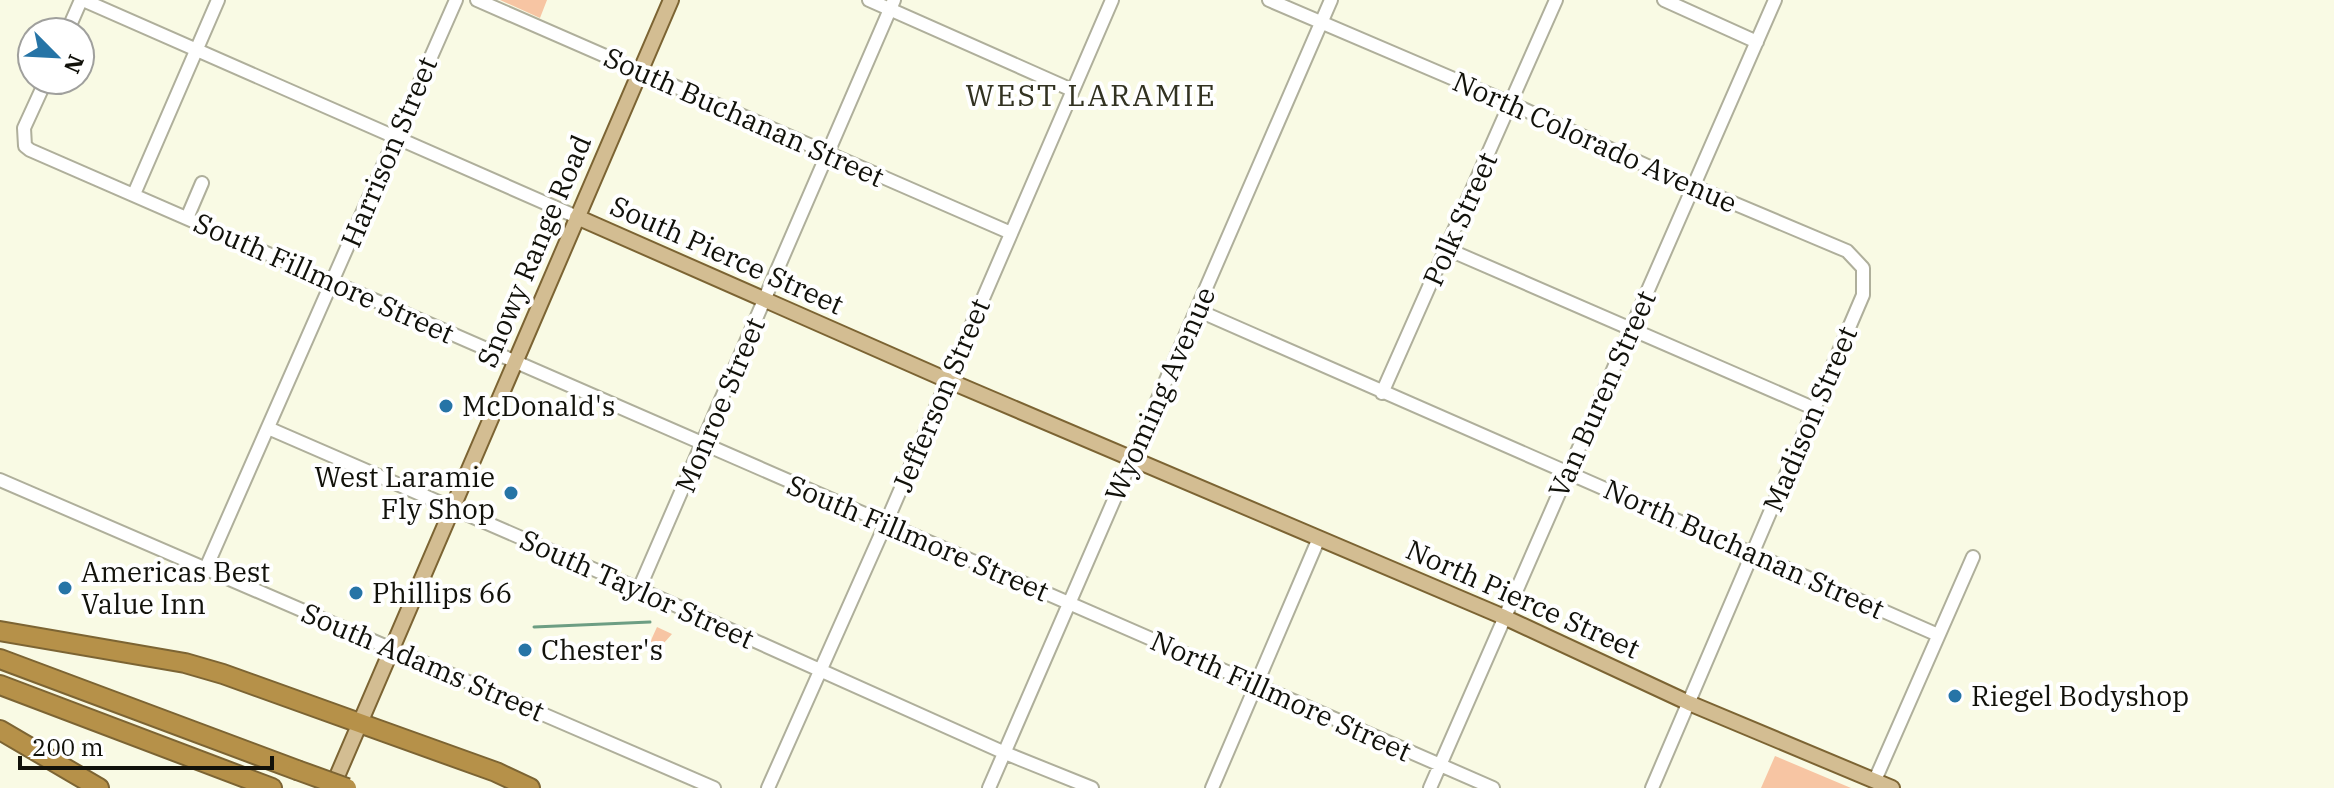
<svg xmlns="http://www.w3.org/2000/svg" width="2334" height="788" font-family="'IBM Plex Serif',serif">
<rect width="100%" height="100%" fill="#f9fae4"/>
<path fill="#f7c5a3" d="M500,0H547L540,18Z
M657,627L672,634L655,653L647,649Z
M1775,756L1851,788H1761Z"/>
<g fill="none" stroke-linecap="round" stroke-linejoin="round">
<path stroke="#6d9e83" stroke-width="3" d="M534,627L650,622"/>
<g stroke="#afaf9b" stroke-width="16">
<path id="minor" d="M83,0L577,217
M477,0L1011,233
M869,0L1072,90
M1269,0L1510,103L1669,176L1847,251L1863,268V295L1652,788
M1664,0L1757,42
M67,32L81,0
M46,80L24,128L25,146L30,150L1493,788
M134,194L218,0
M187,218L202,183
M1447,249L1813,408
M1197,310L1938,635
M1382,393L1556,0
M268,428L639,589L1005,753L1092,788
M0,480L714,788
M206,568L456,0
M639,589L894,0
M1875,780L1973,557
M768,788L886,523L1112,0
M989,788L1331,0
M1212,788L1319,538
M1430,788L1775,0"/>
</g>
<g stroke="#7c6433" stroke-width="18">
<path id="major" d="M577,217L947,380L1504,617L1689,703L1892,788
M332,788L671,0"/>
</g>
<g stroke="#7c6433" stroke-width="22">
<path id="highway" d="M0,631L185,663L223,674L496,772L530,788
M0,659L297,770
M0,685L272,788
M0,730L99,788"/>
</g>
<use href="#minor" stroke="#fff" stroke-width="12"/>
<use href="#major" stroke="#d3bd92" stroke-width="14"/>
<use href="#highway" stroke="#b69149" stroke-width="18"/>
<g stroke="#7c6433" stroke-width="22" stroke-linecap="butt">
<path id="highway-bridge" d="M297,770L347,788"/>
</g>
<use href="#highway-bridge" stroke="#b69149" stroke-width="18"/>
</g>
<g fill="#2674a6" stroke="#fff" stroke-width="3">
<circle cx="446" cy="406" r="8"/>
<circle cx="511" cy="493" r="8"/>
<circle cx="65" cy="588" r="8"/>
<circle cx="356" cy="593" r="8"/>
<circle cx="525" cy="650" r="8"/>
<circle cx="1955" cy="696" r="8"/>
</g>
<g text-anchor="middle" stroke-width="8" stroke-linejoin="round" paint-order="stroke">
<g font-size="28" fill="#11110a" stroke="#fff">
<text transform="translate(744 117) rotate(24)" y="10">South Buchanan Street</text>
<text transform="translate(1595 142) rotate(24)" y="10">North Colorado Avenue</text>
<text transform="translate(389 152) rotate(-67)" y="10">Harrison Street</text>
<text transform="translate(1460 219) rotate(-66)" y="10">Polk Street</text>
<text transform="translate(534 251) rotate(-67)" y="10">Snowy Range Road</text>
<text transform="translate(727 255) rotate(24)" y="10">South Pierce Street</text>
<text transform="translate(324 278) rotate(24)" y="10">South Fillmore Street</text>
<text transform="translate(1160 394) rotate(-66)" y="10">Wyoming Avenue</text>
<text transform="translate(1602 394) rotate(-66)" y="10">Van Buren Street</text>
<text transform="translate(941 395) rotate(-67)" y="10">Jefferson Street</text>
<text transform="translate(720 405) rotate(-67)" y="10">Monroe Street</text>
<text transform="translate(1810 419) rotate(-67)" y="10">Madison Street</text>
<text transform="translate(918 538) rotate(23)" y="10">South Fillmore Street</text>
<text transform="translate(1744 549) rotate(24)" y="10">North Buchanan Street</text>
<text transform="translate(637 589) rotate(24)" y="10">South Taylor Street</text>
<text transform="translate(1523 599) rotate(24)" y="10">North Pierce Street</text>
<text transform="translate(423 662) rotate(23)" y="10">South Adams Street</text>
<text transform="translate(1281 696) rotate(24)" y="10">North Fillmore Street</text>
</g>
<g font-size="28" fill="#11110a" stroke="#fff" text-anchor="start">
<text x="462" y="416">McDonald's</text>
<text x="495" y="487" text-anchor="end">West Laramie<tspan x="495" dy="32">Fly Shop</tspan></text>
<text x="81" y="582">Americas Best<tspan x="81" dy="32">Value Inn</tspan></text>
<text x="372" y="603">Phillips 66</text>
<text x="541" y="660">Chester's</text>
<text x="1971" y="706">Riegel Bodyshop</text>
</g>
<g font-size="30" letter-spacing="2" fill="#323221" stroke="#fff">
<text x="1091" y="106">WEST LARAMIE</text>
</g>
</g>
<g transform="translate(56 56) rotate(114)"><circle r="38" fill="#ffffff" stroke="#a0a09d" stroke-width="2"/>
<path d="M0-6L14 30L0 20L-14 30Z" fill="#2674a6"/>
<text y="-12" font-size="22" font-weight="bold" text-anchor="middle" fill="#11110a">N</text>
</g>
<path d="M20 756v12h252v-12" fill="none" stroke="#11110a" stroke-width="4"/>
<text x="32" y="756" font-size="24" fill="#11110a" stroke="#ffffff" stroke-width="6" paint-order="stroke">200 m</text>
</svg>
